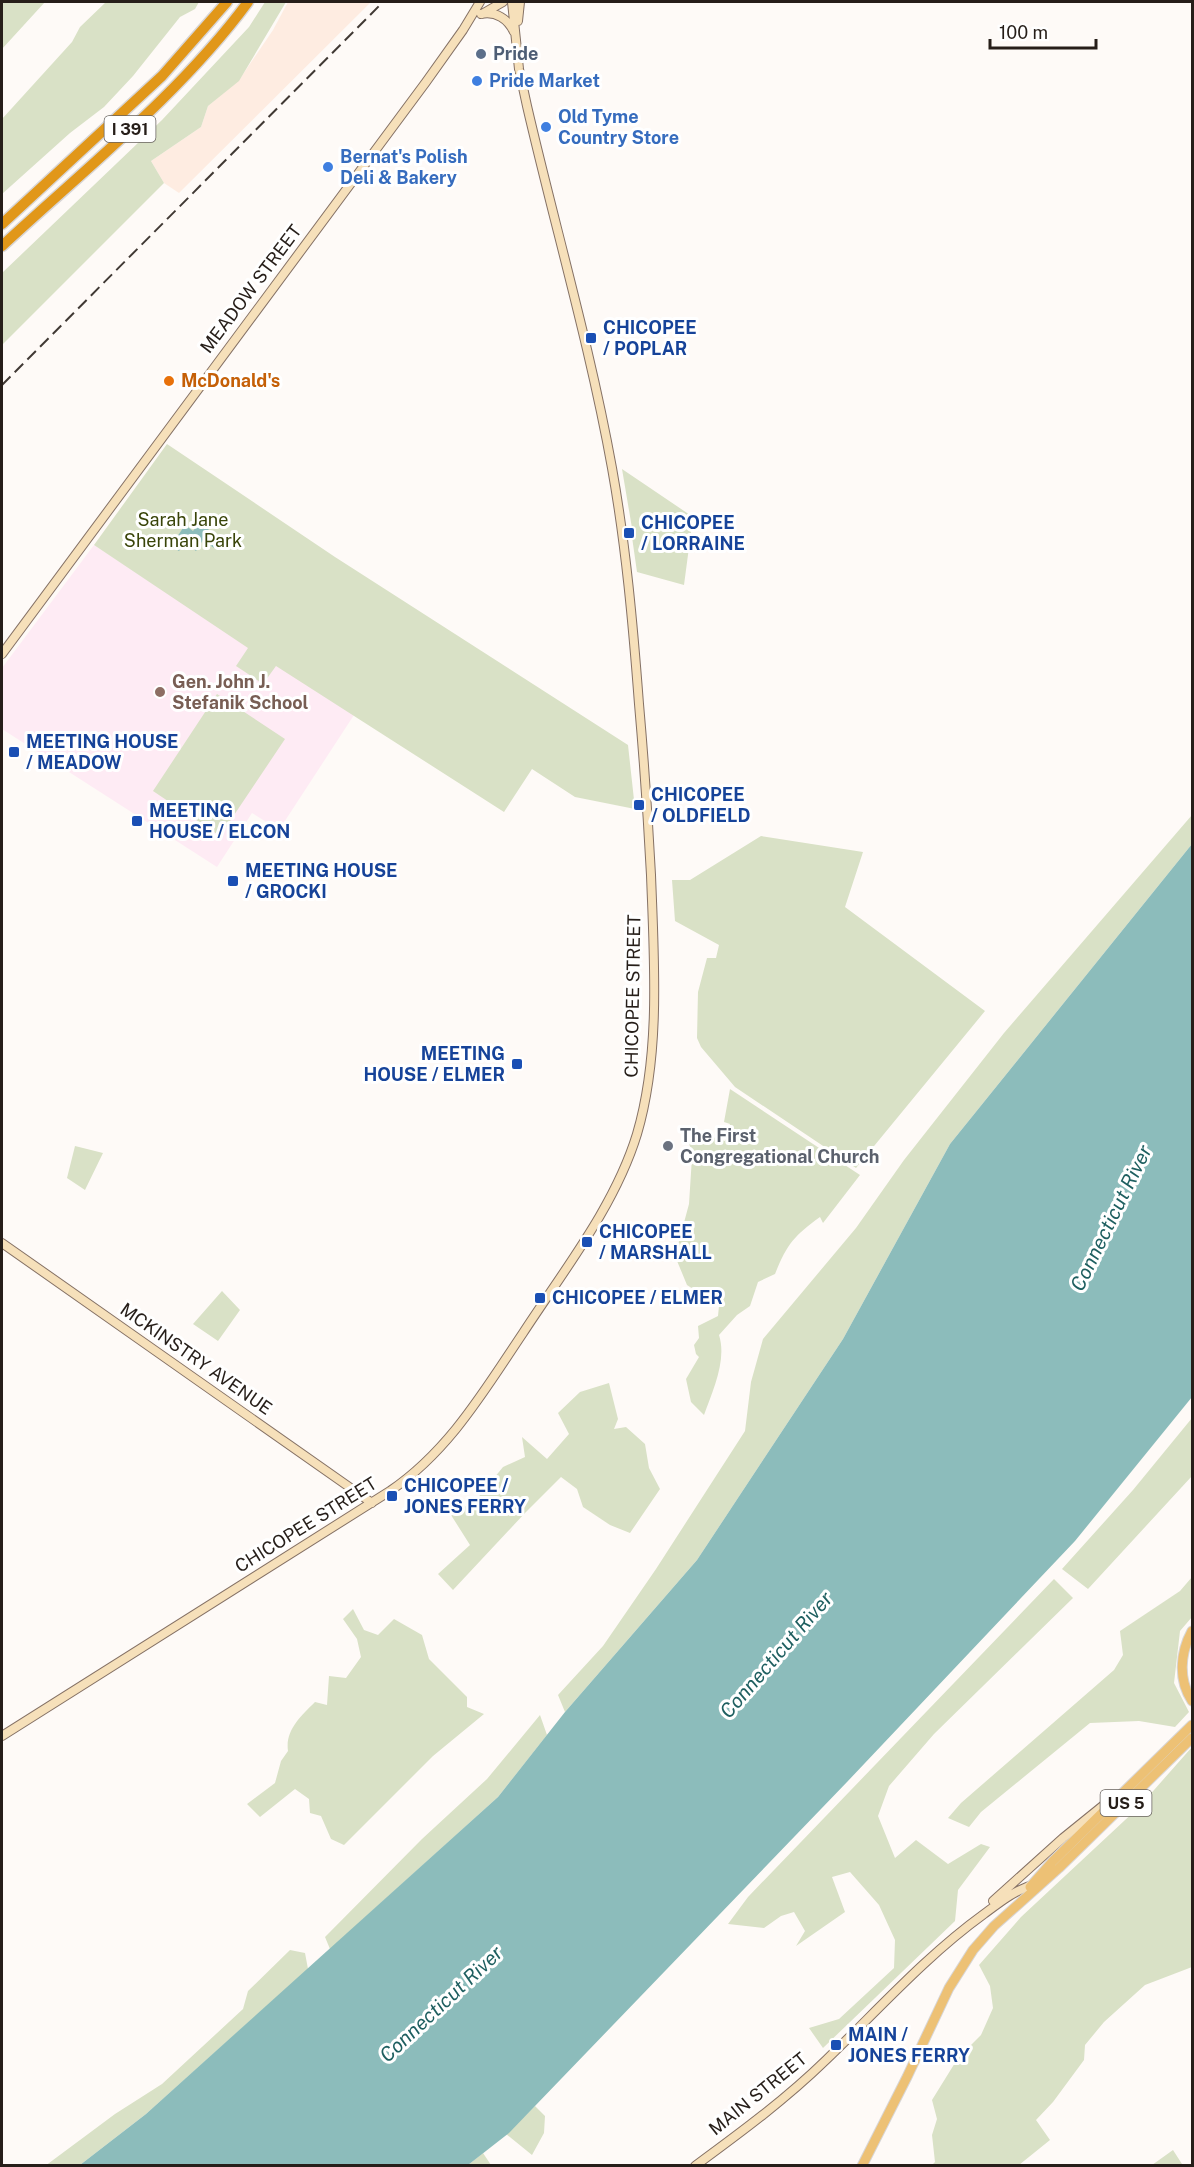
<svg xmlns="http://www.w3.org/2000/svg" width="1194" height="2167" font-family="'Public Sans',sans-serif">
<rect width="100%" height="100%" fill="#fefaf7"/>
<path fill="#feece1" d="M288,2H371L179,193L164,183L151,161L201,127L208,106L239,80L273,30Z"/>
<path fill="#feebf4" d="M94,545L354,715L279,830L252,813L217,867L2,729V668Z"/>
<path fill="#d9e1c6" d="M2,2H45L2,49Z
M106,2H199L195,9L180,17L133,76L104,107L70,133L2,194V119L72,42L80,27Z
M265,2H286L239,81L208,106L201,127L151,161L164,183L2,345V273L162,120L249,27Z
M167,444L335,557L628,745L635,809L575,797L532,769L504,812L276,666L263,684L236,666L248,648L94,545Z
M622,469L693,517L684,585L637,572L631,530L632,528Z
M217,694L285,739L220,836L153,791Z
M1192,815V844L950,1144L843,1339L697,1560L565,1712L558,1695L603,1646L656,1569L745,1431L751,1382L763,1339L856,1228L904,1160L1004,1033Z
M761,836L863,852L845,907L985,1011L856,1168L735,1087L701,1047L697,1038L698,992L707,958H716L719,945L675,921L672,880H690Z
M730,1089L860,1175L823,1223L820,1217C794,1236 787,1244 775,1274L758,1282L750,1306L737,1315L719,1335C727,1360 713,1390 704,1415L691,1402L686,1379L699,1357L696,1354L694,1345L699,1338L698,1326L718,1316L719,1306L687,1285L675,1256L689,1204L692,1157L689,1142L692,1133L696,1132L725,1141L730,1124L724,1122Z
M75,1146L103,1153L85,1190L67,1178Z
M222,1291L240,1310L218,1341L193,1324Z
M609,1383L618,1419L614,1429L626,1427L645,1444L649,1468L660,1489L630,1533L610,1525L583,1507L577,1489L561,1477L525,1513L453,1590L438,1574L470,1545L451,1515L476,1500L503,1467L525,1457L522,1437L547,1459L569,1434L558,1413L580,1392Z
M1192,1418V1476L1088,1589L1062,1569L1133,1490Z
M1192,1577V1617L1180,1631L1174,1683L1189,1712L1175,1727L1139,1721L1090,1723L981,1812L969,1827L948,1818L961,1803L1114,1670L1123,1655L1120,1631L1180,1591Z
M1054,1579L1073,1598L934,1734L889,1786L878,1816L895,1858L916,1840L948,1864L981,1844L990,1847L958,1890L955,1921L823,2048L809,2028L839,2019L894,1968L895,1940L879,1905L850,1872L832,1877L845,1912L796,1946L805,1931L794,1912L781,1916L764,1928L728,1924L748,1897Z
M353,1609L364,1630L378,1635L394,1619L422,1635L429,1659L467,1697V1707L484,1714L433,1756L344,1845L331,1839L321,1816L310,1813L309,1799L295,1789L260,1817L247,1804L275,1783L281,1761L288,1751C285,1730 301,1716 315,1702L327,1705L329,1676L346,1678L361,1657L357,1639L343,1619Z
M540,1715L547,1735L498,1797L330,1949L325,1937L422,1839L487,1779Z
M1192,1747V1967L1145,1985L1104,2022L1085,2045L1084,2060L1053,2102L1036,2120L1050,2140L1019,2165H932L935,2162L932,2135L937,2119L932,2100L958,2058L981,2035L993,2008L990,1986L979,1965L1021,1917L1139,1807Z
M290,1950L305,1953L308,1969L146,2114L80,2165L45,2166L115,2114L162,2084L243,2009L248,1991Z
M535,2106L545,2116L544,2133L532,2155L506,2134Z
M1173,2150L1182,2164L1180,2165H1152Z
M483,2153L491,2165H468Z"/>
<path fill="#8cbcbb" d="M199,523L221,538L214,548L203,540L196,551L185,543L179,551L171,546L185,525L193,531Z
M1192,844V1397L1075,1541L847,1782L509,2133L468,2165H80L146,2114L498,1797L565,1712L697,1560L843,1339L950,1144Z"/>
<g fill="none" stroke-linecap="round" stroke-linejoin="round">
<g stroke="#857165" stroke-width="10">
<path id="secondary" d="M481,14C496,11 508,19 514,32
M482,14L503,2
M518,21L520,2
M2,654L426,82L463,30L480,2
M2,1243L372,1503
M2,1736L390,1491C449,1451 484,1391 523,1333C564,1270 615,1206 637,1134C661,1053 654,958 651,875C648,818 644,761 639,704C633,625 626,546 612,468C590,346 555,227 527,106L519,69L512,2
M993,1901L1063,1838L1110,1800
M695,2166C740,2133 786,2099 826,2060C878,2010 926,1956 984,1914C1000,1902 1015,1890 1035,1884"/>
</g>
<g stroke="#d8d6d6" stroke-width="11">
<path id="primary" d="M1192,1631C1180,1653 1178,1680 1192,1701
M1030,1887L1053,1861L1192,1725
M862,2166L907,2077L949,1988L973,1950L994,1926L1059,1868L1192,1738"/>
</g>
<g stroke="#d8d6d6" stroke-width="13">
<path id="highway" d="M2,224L162,76L227,2
M2,246C85,169 181,93 248,2"/>
</g>
<use href="#secondary" stroke="#f6e0ba" stroke-width="8"/>
<use href="#primary" stroke="#edc175" stroke-width="9"/>
<use href="#highway" stroke="#e19719" stroke-width="10"/>
<path stroke="#403934" stroke-width="2" stroke-dasharray="12 6" stroke-linecap="butt" d="M2,385L383,2"/>
</g>
<circle fill="#5c6f8a" stroke="#fff" stroke-width="2" cx="481" cy="54" r="6"/>
<g fill="#3f7fe0" stroke="#fff" stroke-width="2">
<circle cx="477" cy="81" r="6"/>
<circle cx="546" cy="127" r="6"/>
<circle cx="328" cy="167" r="6"/>
</g>
<g fill="#1a4fb4" stroke="#fff" stroke-width="2">
<rect x="585" y="332" width="12" height="12" rx="3"/>
<rect x="623" y="527" width="12" height="12" rx="3"/>
<rect x="8" y="746" width="12" height="12" rx="3"/>
<rect x="633" y="799" width="12" height="12" rx="3"/>
<rect x="131" y="815" width="12" height="12" rx="3"/>
<rect x="227" y="875" width="12" height="12" rx="3"/>
<rect x="511" y="1058" width="12" height="12" rx="3"/>
<rect x="581" y="1236" width="12" height="12" rx="3"/>
<rect x="534" y="1292" width="12" height="12" rx="3"/>
<rect x="386" y="1490" width="12" height="12" rx="3"/>
<rect x="830" y="2039" width="12" height="12" rx="3"/>
</g>
<circle fill="#e8710a" stroke="#fff" stroke-width="2" cx="169" cy="381" r="6"/>
<circle fill="#8d6e63" stroke="#fff" stroke-width="2" cx="160" cy="692" r="6"/>
<circle fill="#6b7280" stroke="#fff" stroke-width="2" cx="668" cy="1146" r="6"/>
<g text-anchor="middle" stroke-width="6" stroke-linejoin="round" paint-order="stroke">
<g fill="#fff" stroke="#67625e" stroke-width="1.5">
<rect x="104.5" y="116" width="51" height="26" rx="4.5"/>
<rect x="1100.5" y="1790" width="51" height="26" rx="4.5"/>
</g>
<g font-size="16" font-weight="bold" fill="#261e19">
<text x="130" y="135">I 391</text>
<text x="1126" y="1809">US 5</text>
</g>
<g font-size="18" font-weight="bold" fill="#4e5e75" stroke="#fff" text-anchor="start">
<text x="493" y="60">Pride</text>
</g>
<g font-size="18" font-weight="bold" fill="#366cbe" stroke="#fff" text-anchor="start">
<text x="489" y="87">Pride Market</text>
<text x="558" y="123">Old Tyme<tspan x="558" dy="21">Country Store</tspan></text>
<text x="340" y="163">Bernat's Polish<tspan x="340" dy="21">Deli &amp; Bakery</tspan></text>
</g>
<g font-size="18" fill="#261e19" stroke="#fff">
<text transform="translate(251 289) rotate(-53)" y="6">MEADOW STREET</text>
<text transform="translate(633 996) rotate(-89)" y="6">CHICOPEE STREET</text>
<text transform="translate(196 1359) rotate(35)" y="6">MCKINSTRY AVENUE</text>
<text transform="translate(306 1525) rotate(-32)" y="6">CHICOPEE STREET</text>
<text transform="translate(758 2094) rotate(-39)" y="6">MAIN STREET</text>
</g>
<g font-size="18" font-weight="bold" fill="#164399" stroke="#fff" text-anchor="start">
<text x="603" y="334">CHICOPEE<tspan x="603" dy="21">/ POPLAR</tspan></text>
<text x="641" y="529">CHICOPEE<tspan x="641" dy="21">/ LORRAINE</tspan></text>
<text x="26" y="748">MEETING HOUSE<tspan x="26" dy="21">/ MEADOW</tspan></text>
<text x="651" y="801">CHICOPEE<tspan x="651" dy="21">/ OLDFIELD</tspan></text>
<text x="149" y="817">MEETING<tspan x="149" dy="21">HOUSE / ELCON</tspan></text>
<text x="245" y="877">MEETING HOUSE<tspan x="245" dy="21">/ GROCKI</tspan></text>
<text x="505" y="1060" text-anchor="end">MEETING<tspan x="505" dy="21">HOUSE / ELMER</tspan></text>
<text x="599" y="1238">CHICOPEE<tspan x="599" dy="21">/ MARSHALL</tspan></text>
<text x="552" y="1304">CHICOPEE / ELMER</text>
<text x="404" y="1492">CHICOPEE /<tspan x="404" dy="21">JONES FERRY</tspan></text>
<text x="848" y="2041">MAIN /<tspan x="848" dy="21">JONES FERRY</tspan></text>
</g>
<g font-size="18" font-weight="bold" fill="#c56008" stroke="#fff" text-anchor="start">
<text x="181" y="387">McDonald's</text>
</g>
<g font-size="18" fill="#394409" stroke="#fff">
<text x="183" y="526">Sarah Jane<tspan x="183" dy="21">Sherman Park</tspan></text>
</g>
<g font-size="18" font-weight="bold" fill="#785e54" stroke="#fff" text-anchor="start">
<text x="172" y="688">Gen. John J.<tspan x="172" dy="21">Stefanik School</tspan></text>
</g>
<g font-size="18" font-weight="bold" fill="#5b616d" stroke="#fff" text-anchor="start">
<text x="680" y="1142">The First<tspan x="680" dy="21">Congregational Church</tspan></text>
</g>
<g font-size="20" font-style="italic" fill="#1e5f60" stroke="#fff">
<text transform="translate(1111 1218) rotate(-64)" y="7">Connecticut River</text>
<text transform="translate(776 1655) rotate(-49)" y="7">Connecticut River</text>
<text transform="translate(441 2004) rotate(-43)" y="7">Connecticut River</text>
</g>
</g>
<rect width="1194" height="2167" fill="none" stroke="#261e19" stroke-width="6"/>
<path d="M990 39v9h106v-9" fill="none" stroke="#261e19" stroke-width="3"/>
<text x="999" y="39" font-size="18" fill="#261e19" stroke="#ffffff" stroke-width="4.5" paint-order="stroke">100 m</text>
</svg>
